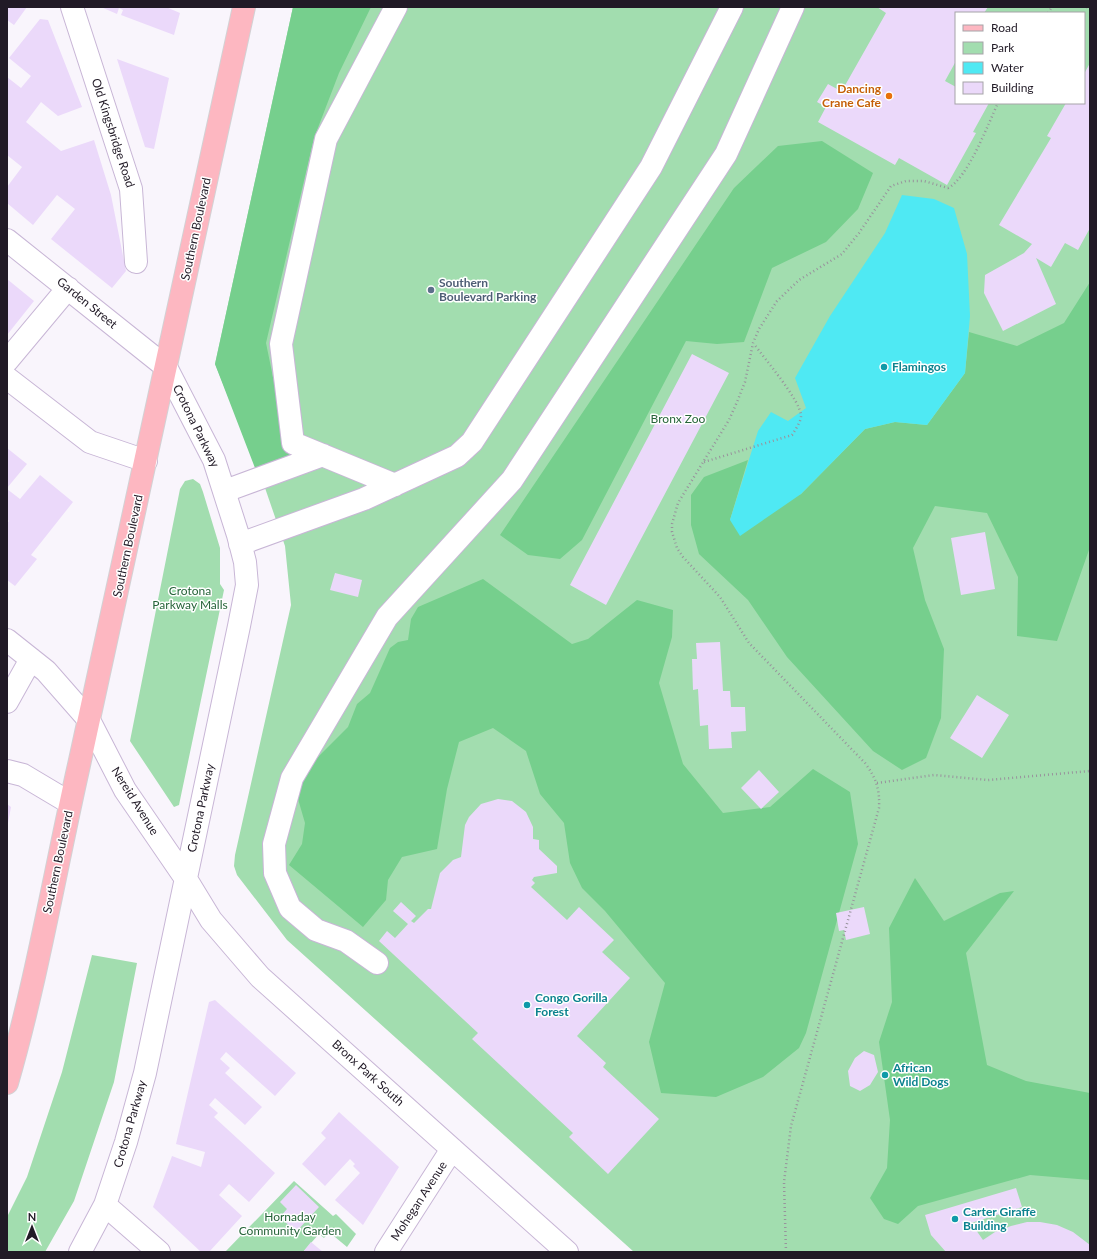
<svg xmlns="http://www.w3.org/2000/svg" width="1097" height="1259" font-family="Lato,sans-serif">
<rect width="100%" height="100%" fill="#f9f5fc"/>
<path fill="#a2ddaf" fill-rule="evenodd" d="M293,7H1090V1252H634L287,940L237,875L234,866L235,855L291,605L285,546L264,485L215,364ZM956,13H1084V103H956Z
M193,479L200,484L203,492L220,548V584L224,590L179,805L174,807L130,741L180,489L185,481Z
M92,955L137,963L114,1082L74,1201L45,1252H7V1217L27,1177L62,1072Z
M294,1181L333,1216L336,1214L356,1234L347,1247L329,1232L324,1238L319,1234L303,1252H225Z"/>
<path fill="#76cf8d" d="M293,7H371L339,73L314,138L266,343L289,456L255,468L215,364Z
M822,141L873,173L858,209L826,242L772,268L744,342L717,344L686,341L582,540L560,559L528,555L500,535L734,188L778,146Z
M1090,282V547L1057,641L1017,636L1018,577L987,513L935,506L913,548L925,600L944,649L941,718L926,758L902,770L873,751L787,657L748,600L699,554L691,525V495L704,477L748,460L730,520L801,494L865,429L895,422L927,425L965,373L969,332L1017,346L1064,323Z
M483,579L572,644L588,639L637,600L673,610L672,637L659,683L683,764L723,813L770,807L813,769L850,792L858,844L806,1033L799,1048L763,1077L716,1097L661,1093L649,1042L665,983L605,911L582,888L570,863L564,823L540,794L526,751L493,728L459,742L447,789L437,849L402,857L388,880L386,900L363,927L289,865L302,844L305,823L298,799V789L305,772L318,757L348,727L357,704L370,693L390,648L398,642L408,640L411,619L418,607Z
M915,878L944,921L1000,893L1014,891L966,953L987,1065L1026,1081L1090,1093V1180L1030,1175L918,1206L898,1224L884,1219L870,1198L887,1168L890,1120L879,1042L892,1002L889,928Z"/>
<path fill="#4fe9f3" d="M902,195L934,199L954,208L967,254L970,316L965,373L927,425L895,422L865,429L801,494L740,536L730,520L758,431L771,412L788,421L806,408L795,378L830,316L885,233Z"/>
<path fill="#ebd9fa" d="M7,7H27L14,25L7,20Z
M101,7H166L180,13L174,35L121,15L123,10L119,8L117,14Z
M877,7H988L984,13H956V61L945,81L956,87V103H989L973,132L976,133L947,185L899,158L895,165L818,122L826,107L817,102L828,84L837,89L838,86L843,89L886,13Z
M40,19L48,20L82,107L58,116L41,102L26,122L61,151L94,140L111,195L126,271L112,288L51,239L75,209L57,195L33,225L7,203V187L22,167L7,155V77L21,88L31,76L9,58Z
M117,59L169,78L154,149L145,147Z
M1090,63V228L1078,250L1065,243L1051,267L1036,258L1056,304L1003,331L984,293L985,275L1024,253L1032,244L999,225L1051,138L1047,136L1066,103H1084V74Z
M7,279L34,301L7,335Z
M692,354L729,373L606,605L570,585Z
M7,448L27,464L7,488Z
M40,475L73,502L31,555L37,559L15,586L7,580V523L9,521L7,519V489L20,499Z
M985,532L995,589L961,595L951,538Z
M335,573L362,580L358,597L330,590Z
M720,642L723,691H730L731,707H745L746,731L731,732L732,748L709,749L708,725L700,726L698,689L693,690L692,659H697L696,643Z
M977,695L1009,715L982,758L950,738Z
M759,770L779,792L761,809L741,788Z
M498,799L512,801L526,812L533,827V839L539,840V849L557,866V873L534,877L532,880L535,883L531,887L567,920L579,907L614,940L602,952L630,978L577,1036L606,1063L603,1067L659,1119L608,1174L569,1137L573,1133L472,1039L478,1033L379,941L387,931L395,938L408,924L393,911L401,902L416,916L411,921L414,923L428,909H431L440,873L453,860L461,857L465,825L469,817L481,804Z
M7,804L11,807L8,823H7Z
M864,907L870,934L846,940L844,930L839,931L836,913Z
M215,1000L296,1073L275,1096L226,1052L220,1059L230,1068L225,1073L262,1107L245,1125L215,1098L209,1105L218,1113L214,1117L275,1173L249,1202L229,1184L219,1195L242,1216L209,1252H201L153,1207L172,1156L201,1167L205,1152L176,1144L209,1002Z
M864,1051L874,1055L878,1072L870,1085L860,1091L850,1086L848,1071L855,1058Z
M339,1112L399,1167L363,1225L335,1200L360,1173L353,1166L355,1164L350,1159L325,1186L302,1164L326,1138L321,1133Z
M296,1185L319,1207L296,1232L280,1217L287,1209L280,1202Z
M1016,1188L1022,1207L971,1223L983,1240L995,1232L1011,1226L1027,1222H1040L1057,1225L1073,1232L1090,1245V1252H946L931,1235L925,1215Z
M311,1242L323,1252H303Z"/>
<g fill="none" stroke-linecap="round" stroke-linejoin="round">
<g stroke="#c8b6d6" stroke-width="24">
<path id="minor" d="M72,7L131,189L136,262
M7,240L166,367L214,460L238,535L245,562L247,585L239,626L145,1073L126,1142L105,1205L80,1252
M7,361L68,288
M7,378L90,442L146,461
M395,485L293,443L281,344L326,139L396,7
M225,491L323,455
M240,544L364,499L457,456L472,442L651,167L732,7
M7,640L46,671L89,720L125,790L186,879L211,920L260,977L567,1252
M7,702L31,659
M7,771L23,775L70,803
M377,963L346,941L316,930L290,908L275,873L274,844L292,778L387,617L512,480L726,154L793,7
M105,1205L159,1252
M386,1252L452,1149"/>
</g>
<g stroke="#d3d1d4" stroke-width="24">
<path id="major" d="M7,1083C37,979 55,871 79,765C136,513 189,260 244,7"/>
</g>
<path stroke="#98939c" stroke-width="2.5" stroke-dasharray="1 3" stroke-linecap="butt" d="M1087,7L1090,10
M1048,13L1052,7
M704,462L792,435C795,430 801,422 801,416C801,401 764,358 754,344
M877,783L934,775L988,780L1090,771
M786,1252L784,1182L791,1126L879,808C880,789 876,778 865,763L749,643L720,597L683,557L677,548L672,532V524L678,503L729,420L737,402L745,382L753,343L759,329L777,301L799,280L842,254L859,233L891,186L906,181H924L948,188C968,178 988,124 998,103"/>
<use href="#minor" stroke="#fff" stroke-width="22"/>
<use href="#major" stroke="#fdb7c1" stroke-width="22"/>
</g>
<circle fill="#e8710a" stroke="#fff" stroke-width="1.5" cx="889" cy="96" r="4"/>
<circle fill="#5c6f8a" stroke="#fff" stroke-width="1.5" cx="431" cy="290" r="4"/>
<g fill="#0f9aa8" stroke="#fff" stroke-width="1.5">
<circle cx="884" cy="367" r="4"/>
<circle cx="527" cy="1005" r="4"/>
<circle cx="885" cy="1075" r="4"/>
<circle cx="955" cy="1219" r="4"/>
</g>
<g text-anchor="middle" stroke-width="3" stroke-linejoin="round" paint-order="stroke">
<g font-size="12" font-weight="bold" fill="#c56008" stroke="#fff" text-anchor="end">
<text x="881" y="93">Dancing<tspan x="881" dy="14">Crane Cafe</tspan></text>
</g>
<g font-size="12" fill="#211a26" stroke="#fff">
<text transform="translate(113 133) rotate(72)" y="4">Old Kingsbridge Road</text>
<text transform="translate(196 229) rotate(-78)" y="4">Southern Boulevard</text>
<text transform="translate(87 303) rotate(39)" y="4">Garden Street</text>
<text transform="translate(196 426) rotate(64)" y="4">Crotona Parkway</text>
<text transform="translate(128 546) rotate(-78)" y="4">Southern Boulevard</text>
<text transform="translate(135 801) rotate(58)" y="4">Nereid Avenue</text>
<text transform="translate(201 808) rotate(-78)" y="4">Crotona Parkway</text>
<text transform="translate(58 862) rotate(-78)" y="4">Southern Boulevard</text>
<text transform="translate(368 1073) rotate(42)" y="4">Bronx Park South</text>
<text transform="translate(130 1124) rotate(-74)" y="4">Crotona Parkway</text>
<text transform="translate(419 1201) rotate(-57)" y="4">Mohegan Avenue</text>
</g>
<g font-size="12" font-weight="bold" fill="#4e5e75" stroke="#fff" text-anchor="start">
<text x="439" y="287">Southern<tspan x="439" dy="14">Boulevard Parking</tspan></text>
</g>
<g font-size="12" font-weight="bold" fill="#0d838f" stroke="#fff" text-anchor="start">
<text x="892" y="371">Flamingos</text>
<text x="535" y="1002">Congo Gorilla<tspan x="535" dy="14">Forest</tspan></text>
<text x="893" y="1072">African<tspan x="893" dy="14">Wild Dogs</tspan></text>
<text x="963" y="1216">Carter Giraffe<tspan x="963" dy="14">Building</tspan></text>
</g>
<g font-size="12" fill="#266439" stroke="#fff">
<text x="678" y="423">Bronx Zoo</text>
<text x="190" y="595">Crotona<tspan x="190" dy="14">Parkway Malls</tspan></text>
<text x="290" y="1221">Hornaday<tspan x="290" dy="14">Community Garden</tspan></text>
</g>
</g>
<rect width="1097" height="1259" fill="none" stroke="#211a26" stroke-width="16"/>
<rect x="955" y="12" width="130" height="92" fill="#ffffff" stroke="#a6a3a8"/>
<rect x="963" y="25" width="20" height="6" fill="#fdb7c1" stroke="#a6a3a8"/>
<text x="991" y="32" font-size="12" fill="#211a26">Road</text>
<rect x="963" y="42" width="20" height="12" fill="#a2ddaf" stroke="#a6a3a8"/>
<text x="991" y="52" font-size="12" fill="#211a26">Park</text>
<rect x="963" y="62" width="20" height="12" fill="#4fe9f3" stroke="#a6a3a8"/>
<text x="991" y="72" font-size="12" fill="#211a26">Water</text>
<rect x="963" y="82" width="20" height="12" fill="#ebd9fa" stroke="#a6a3a8"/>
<text x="991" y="92" font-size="12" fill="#211a26">Building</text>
<g transform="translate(32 1227)" stroke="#ffffff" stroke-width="3" paint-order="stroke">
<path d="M0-3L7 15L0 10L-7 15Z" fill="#211a26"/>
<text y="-6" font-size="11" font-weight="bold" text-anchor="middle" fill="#211a26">N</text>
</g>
</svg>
